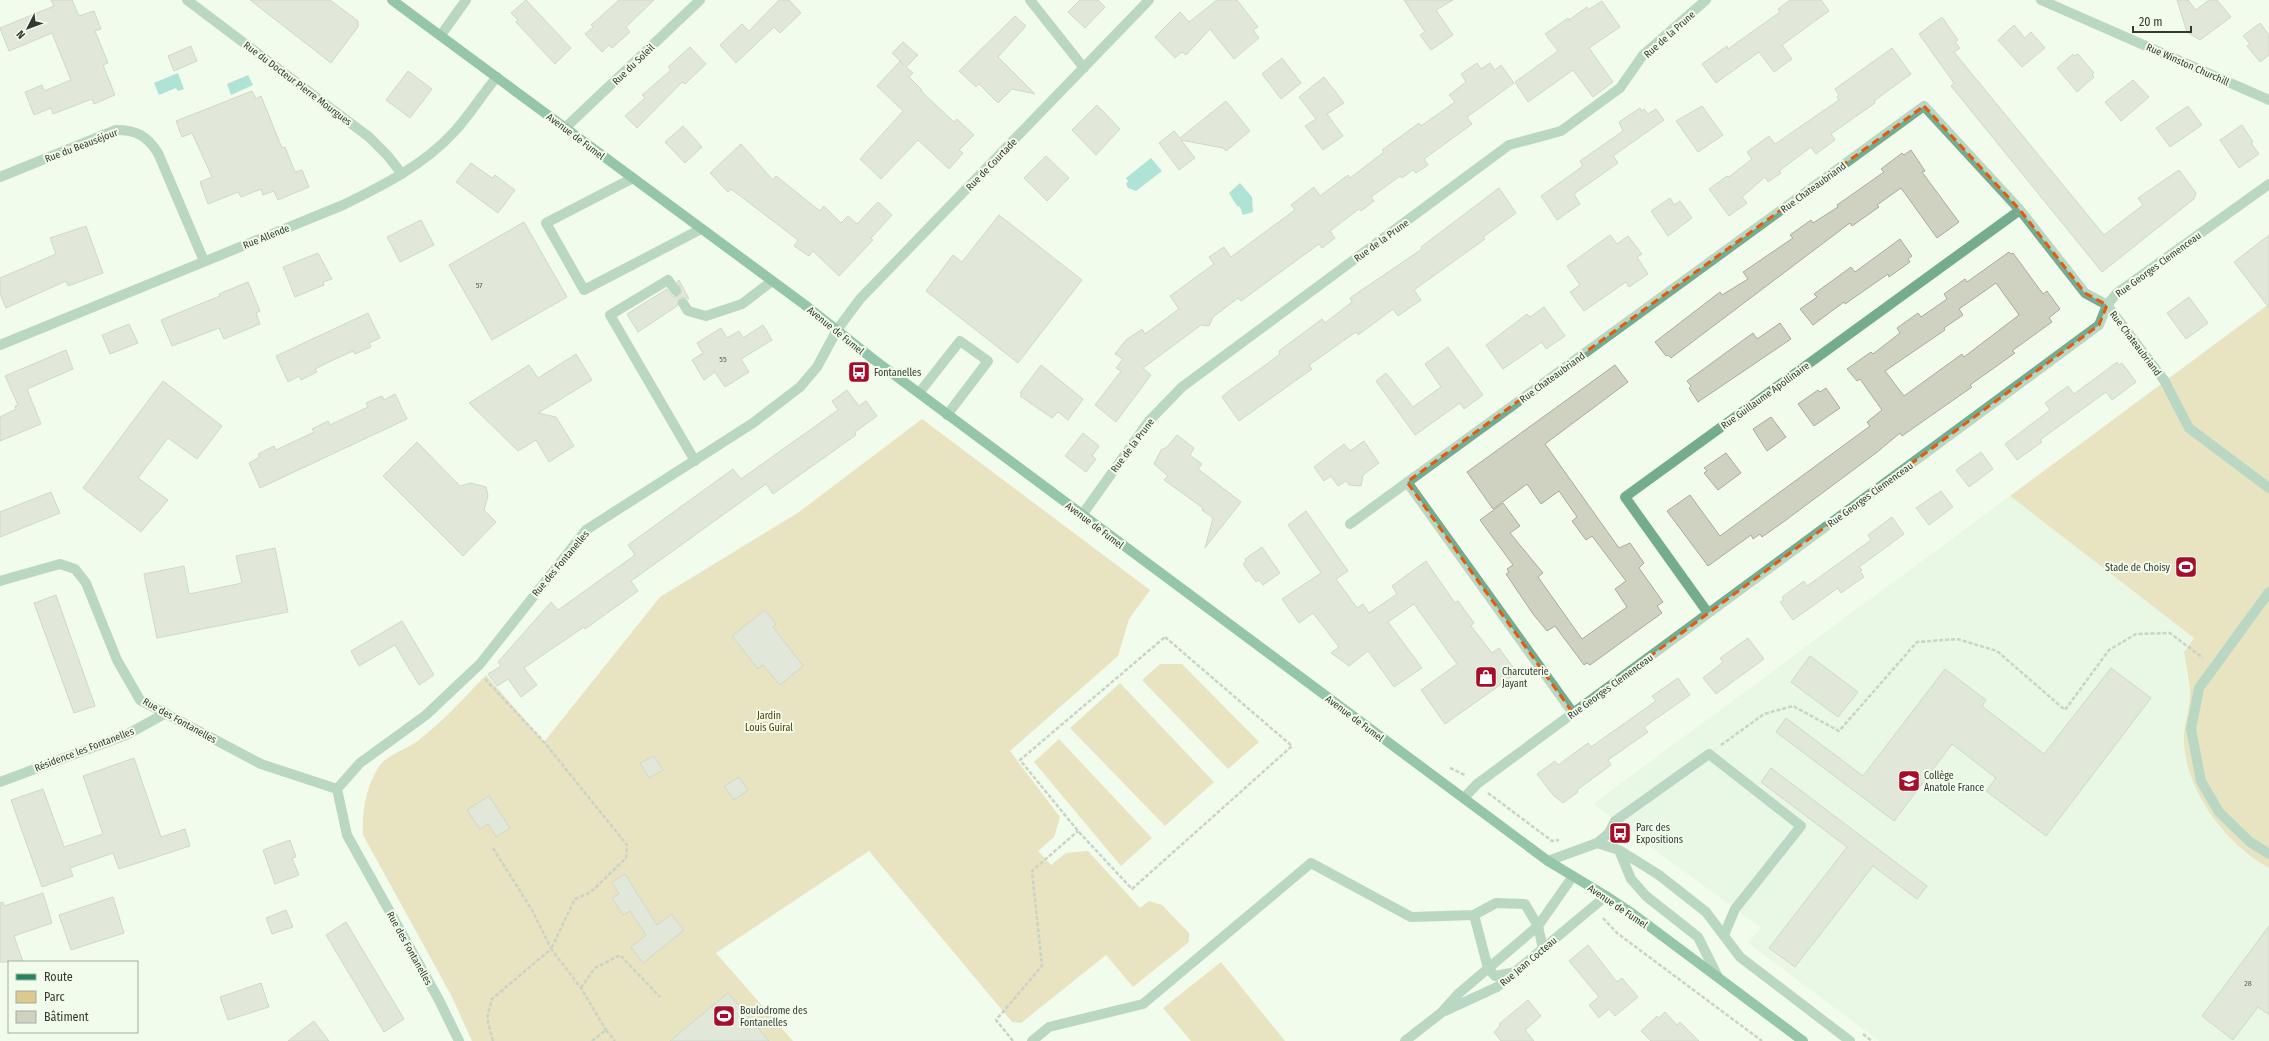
<svg xmlns="http://www.w3.org/2000/svg" width="2269" height="1041" font-family="'Fira Sans Condensed',sans-serif">
<rect width="100%" height="100%" fill="#f1fced"/>
<path fill="#e1f1dc" d="M2010,496L2194,638L2184,652L2190,697L2184,742L2187,761L2257,861L2269,868V1041H1879L1748,943L1761,928L1593,804Z"/>
<path fill="#ddc88e" d="M2269,304V868C2227,845 2186,792 2184,742C2183,727 2189,712 2190,697C2190,682 2186,666 2184,652L2194,638L2010,496Z
M922,419L1150,590L1129,619L1118,656L1010,751L1060,817L1054,837L1038,851L1051,865L1066,853L1088,851L1140,908L1149,901L1162,905L1189,933V942L1133,987L1106,955L1021,1023L1012,1022L869,851L716,953L793,1041H472L451,995L363,835C362,811 366,785 380,765C386,756 408,748 418,741C443,721 464,698 486,675L544,742L660,597L799,512Z
M1160,664H1182L1259,742L1228,769L1142,680Z
M1120,683L1214,782L1165,826L1070,728Z
M1059,739L1152,838L1121,866L1034,762Z
M1221,962L1285,1041H1191L1163,1008Z"/>
<path fill="#5fc6ba" d="M178,73L184,89L178,91L176,88L159,95L154,83Z
M248,75L253,85L231,95L227,84Z
M1151,158L1162,171L1136,191L1128,188L1126,184L1128,181L1126,178Z
M1240,183L1252,197L1253,212L1243,215L1240,207L1237,206L1229,193Z"/>
<path fill="#cfd1c1" stroke="#aaac9c" fill-rule="evenodd" d="M51,0H72L79,16L94,11L101,29L95,31L108,63L103,65L115,95L94,104L92,99L53,114L51,108L34,115L25,92L42,85L44,91L71,80L52,33L9,51L0,28L54,6Z
M250,0H330L358,21V27L331,63Z
M526,0L571,48L555,64L516,22L518,20L511,13Z
M619,0H654L626,27L630,32L612,48L609,45L602,52L585,34L593,27L591,25Z
M779,0H789L801,13L780,33L774,27L736,63L720,45L742,24L749,31Z
M1080,0H1098L1105,7L1085,28L1068,12Z
M1217,0H1237L1258,27L1253,30L1259,38L1234,59L1210,29L1186,55L1182,52L1175,58L1155,37L1180,12L1189,22Z
M1404,0H1453L1436,10L1453,35L1431,50L1420,35L1425,32Z
M1790,0H1821L1829,11L1782,45L1792,59L1774,72L1759,52L1716,83L1702,64L1727,46L1728,49L1780,12L1778,9Z
M2177,0H2188L2196,10L2209,0H2217L2231,17L2200,40L2187,32Z
M1602,1L1620,27L1589,48L1613,82L1593,97L1573,70L1528,102L1515,82L1558,51L1545,34L1568,18L1569,20L1587,7L1588,10Z
M1015,16L1026,26L998,57L1035,94L1012,89L998,103L979,84L976,87L959,71Z
M1942,17L1958,40L1955,42L1960,48L1954,52L2104,235L2143,205L2138,198L2179,170L2196,193L2194,199L2102,272L1951,86L1954,83L1919,34Z
M2260,23L2269,35V55L2260,62L2247,46L2250,44L2243,36Z
M2014,25L2025,38L2031,32L2045,48L2022,67L1998,40Z
M903,42L918,55L906,67L913,73L909,77L922,90L921,91L954,122L957,119L974,135L959,150L963,153L949,169L918,140L881,179L860,159L903,111L877,86L900,61L904,65L892,53Z
M191,46L197,61L174,71L168,56Z
M690,47L706,64L685,84L682,82L637,128L625,116L645,98L642,95L671,70L668,67Z
M1892,48L1911,74L1874,101L1875,103L1831,134L1835,140L1816,154L1811,147L1779,171L1781,173L1768,182L1765,177L1742,197L1747,203L1729,216L1709,189L1727,176L1729,177L1752,159L1747,152L1769,136L1775,144L1839,100L1837,97L1839,95L1835,89Z
M2073,54L2075,56L2078,54L2094,73L2092,75L2094,77L2077,92L2057,68Z
M1282,58L1301,83L1281,99L1262,74Z
M1477,63L1481,69L1490,63L1495,70L1501,65L1514,83L1467,117L1472,124L1424,159L1428,165L1416,173L1413,170L1402,178L1400,176L1371,197L1374,201L1361,211L1359,209L1330,231L1335,238L1322,248L1319,244L1241,301L1238,298L1213,317L1209,326L1201,325L1143,368L1151,375L1116,422L1095,405L1121,371L1116,368L1123,359L1115,354L1126,340L1142,329L1145,334L1179,309L1170,296L1214,264L1209,257L1224,247L1231,257L1295,210L1291,205L1314,187L1320,196L1348,175L1350,178L1384,152L1382,150L1419,123L1421,126L1455,102L1449,95L1466,82L1461,74Z
M408,71L432,89L410,118L386,100Z
M1324,77L1344,103L1327,114L1343,136L1323,150L1305,126L1316,119L1299,97Z
M2133,80L2149,97L2121,121L2105,102Z
M252,91L256,99L261,96L282,148L285,147L295,172L302,170L309,187L278,200L274,191L263,195L261,189L241,197L238,192L208,204L200,182L212,177L192,133L182,137L176,121Z
M1226,101L1250,131L1226,151L1223,148L1181,140L1195,158L1179,170L1159,143L1174,131L1180,138Z
M1097,105L1120,129L1096,155L1072,130Z
M1702,106L1723,135L1698,152L1676,121Z
M2188,106L2202,125L2170,147L2156,128Z
M1640,108L1642,111L1644,109L1648,114L1656,109L1664,120L1613,156L1618,163L1574,194L1580,204L1557,220L1541,196L1583,166L1580,161L1623,131L1619,122Z
M2242,125L2253,142L2251,143L2259,154L2239,168L2220,140Z
M683,126L702,147L685,163L665,142Z
M741,144L773,180L776,176L820,211L824,206L841,223L848,216L857,224L878,202L892,215L871,238L873,240L839,276L813,251L809,256L794,246L798,240L731,189L728,192L710,173Z
M1911,150L1925,171L1922,172L1959,222L1937,238L1901,188L1877,205L1879,207L1852,226L1850,223L1671,358L1668,355L1666,356L1655,342L1720,292L1722,295L1748,279L1743,272L1793,238L1790,235L1811,220L1813,223L1838,207L1837,205L1884,172L1881,169L1902,153L1904,155Z
M1046,156L1069,178L1047,201L1024,178Z
M471,163L492,178L495,175L515,190L498,213L456,182Z
M1499,188L1516,213L1483,237L1485,239L1414,290L1421,300L1398,316L1393,309L1358,335L1356,332L1309,365L1312,369L1239,421L1222,397L1230,390L1267,364L1280,354L1279,351L1322,319L1325,323L1352,302L1350,298L1422,249L1421,247Z
M1670,198L1674,205L1680,201L1692,218L1668,236L1651,211Z
M999,215L1082,280L1018,363L926,291L953,255L962,262Z
M421,220L434,245L400,262L387,237Z
M524,222L567,297L492,340L449,265Z
M86,226L103,273L68,286L66,281L6,308L0,294V278L56,254L50,238Z
M1610,235L1617,244L1628,236L1642,254L1637,257L1648,274L1629,287L1626,282L1584,311L1570,292L1580,285L1567,266Z
M2269,235V308L2234,262Z
M1900,239L1912,256L1908,259L1910,262L1889,277L1888,274L1845,304L1844,302L1813,325L1800,309L1817,297L1814,294L1851,267L1855,272Z
M2009,252L2011,254L2013,253L2043,294L2047,291L2060,309L2049,318L2052,322L2012,351L2015,353L1970,385L1972,387L1902,436L1900,433L1876,453L1782,523L1762,537L1760,534L1753,539L1751,535L1708,566L1667,511L1690,495L1720,536L1870,426L1867,422L1882,410L1860,379L1857,381L1847,369L1871,352L1873,354L1900,333L1897,328L1918,313L1921,317L1947,299L1944,294L1965,279L1967,282ZM1996,283L2019,315L1964,357L1962,354L1904,396L1885,371L1945,330L1944,328L1963,315L1959,309Z
M318,253L332,279L323,282L324,285L295,297L283,267Z
M679,280L689,299L683,297L679,298L677,306L638,332L627,314L667,289L673,297L679,296L682,291L677,282Z
M248,282L260,311L256,313L260,324L224,339L219,328L172,346L161,320L220,296L219,294Z
M2189,297L2208,323L2186,339L2167,313Z
M1544,307L1565,336L1546,349L1542,342L1503,369L1486,345L1527,314L1530,317Z
M368,313L380,338L369,343L371,347L355,354L353,351L329,362L315,369L317,372L301,380L299,376L288,382L276,356Z
M1780,323L1791,339L1698,402L1689,388L1691,386L1687,381L1753,333L1757,339Z
M129,324L138,343L110,354L102,335Z
M763,325L772,340L741,359L749,372L725,387L715,372L704,380L692,360L703,353L697,343L721,328L727,338L739,331L743,338Z
M1448,347L1483,395L1464,409L1460,403L1415,435L1376,381L1386,373L1413,407L1441,387L1425,364Z
M66,350L73,369L27,389L41,424L0,441V417L16,409L15,406L18,405L5,376Z
M576,354L592,380L538,413L556,417L574,446L549,462L536,440L518,451L469,403L529,365L538,378Z
M2117,362L2119,365L2122,363L2136,382L2112,400L2106,392L2040,440L2042,442L2017,460L2005,444L2050,410L2045,403L2068,386L2074,394Z
M1041,365L1083,399L1068,420L1058,412L1052,418L1020,396L1022,394L1020,393Z
M1615,365L1628,382L1545,444L1619,548L1630,543L1644,563L1639,568L1663,602L1657,606L1662,613L1590,665L1587,663L1584,665L1555,626L1547,631L1533,614L1506,574L1509,572L1507,569L1513,565L1480,520L1503,503L1520,526L1510,533L1543,573L1538,577L1582,639L1627,607L1615,589L1626,581L1592,536L1586,540L1572,521L1577,517L1559,491L1541,504L1527,484L1493,509L1467,472Z
M163,381L222,426L197,459L168,438L138,478L168,500L141,532L83,488Z
M1826,388L1840,408L1814,426L1798,404L1818,390L1820,392Z
M847,390L859,406L866,401L877,416L855,432L856,435L773,494L766,484L631,581L638,591L585,629L584,627L524,668L537,685L521,697L508,679L497,686L488,674L501,666L498,662L551,602L558,610L635,555L628,545L733,469L741,479L838,410L832,401Z
M395,394L407,419L260,488L249,463L260,457L258,454L274,446L276,450L314,432L312,429L328,421L330,425L368,407L366,403L382,396L384,400Z
M1771,417L1786,437L1767,451L1753,429Z
M1083,433L1099,446L1092,456L1096,459L1086,472L1065,456Z
M1177,435L1194,448L1190,455L1202,464L1198,469L1241,502L1205,548L1213,518L1202,510L1203,508L1164,480L1168,476L1154,464L1161,450L1167,447Z
M1364,441L1379,463L1363,475L1361,486L1349,485L1346,481L1338,486L1331,476L1324,481L1314,467L1344,444L1350,451Z
M417,442L460,486L471,483L486,487L488,496L484,510L496,522L463,556L383,476Z
M1981,452L1993,469L1969,487L1956,470Z
M1726,453L1741,473L1718,490L1704,473L1707,471L1704,468Z
M1941,491L1953,507L1929,525L1916,508Z
M51,492L60,513L0,537V512Z
M1306,511L1348,571L1336,579L1357,608L1363,604L1369,613L1397,594L1392,586L1426,561L1455,603L1458,601L1474,623L1471,626L1492,653L1499,648L1517,673L1445,724L1421,690L1457,664L1414,604L1388,622L1422,668L1394,687L1368,651L1349,666L1331,653L1339,647L1313,613L1299,623L1282,599L1321,573L1288,525Z
M1892,517L1904,534L1859,567L1862,570L1860,571L1864,577L1841,593L1838,588L1793,620L1780,602L1784,600L1782,597L1804,581L1807,586L1871,540L1868,535Z
M1262,547L1280,573L1263,585L1259,580L1256,582L1243,564L1246,562L1245,559Z
M275,548L288,612L157,638L144,574L184,566L189,594L242,583L236,556Z
M56,595L95,706L74,713L34,603Z
M765,610L776,624L773,627L803,666L780,685L763,665L758,669L732,636Z
M402,621L434,675L419,685L395,645L359,666L351,651Z
M1748,638L1764,659L1716,694L1703,678L1723,662L1720,658Z
M1810,656L1858,692L1838,717L1791,682Z
M2111,668L2151,698L2046,836L1986,791L1996,778L1952,744L1894,821L1776,732L1786,718L1863,776L1945,669L1986,700L1982,706L2044,754Z
M1678,678L1690,695L1644,727L1648,732L1608,760L1611,765L1577,790L1578,792L1563,803L1553,795L1537,774L1555,761L1558,765L1588,743L1591,747L1656,701L1652,696Z
M654,756L663,770L649,778L640,763Z
M134,758L161,837L185,829L190,846L119,869L113,853L70,868L73,876L42,887L11,800L43,789L64,847L103,834L83,776Z
M1771,768L1927,886L1917,899L1873,866L1795,967L1769,948L1847,847L1761,782Z
M739,777L748,790L734,800L724,786Z
M489,796L510,828L496,837L488,824L480,829L467,810Z
M290,840L296,857L292,858L299,875L275,884L263,850Z
M625,874L657,925L671,914L684,930L643,963L631,947L646,935L630,911L623,915L612,898L619,894L612,882Z
M43,893L52,923L14,936L23,962H0V903L3,902L4,906Z
M113,897L124,933L71,950L59,915Z
M286,910L293,927L272,934L266,918Z
M346,922L404,1019L384,1032L326,935Z
M2269,926V1015L2258,1007L2233,1040L2202,1016Z
M1588,945L1617,982L1622,978L1638,997L1615,1016L1609,1009L1599,1018L1589,1005L1599,997L1569,961Z
M261,983L269,1007L228,1020L220,997Z
M728,993L769,1041H670Z
M1528,1000L1541,1016L1525,1030L1534,1041H1501L1494,1032L1500,1026L1499,1024Z
M1665,1012L1677,1025L1680,1022L1699,1041H1651L1641,1031L1657,1016L1659,1018Z
M314,1021L329,1041H288Z"/>
<g fill="none" stroke-linecap="round" stroke-linejoin="round">
<path stroke="#9ba297" stroke-width="2.5" stroke-dasharray="4 2" stroke-linecap="butt" d="M1165,637L1292,746L1132,889L1078,831L1020,760Z
M485,679L544,742L627,845L626,858L591,892L575,899L551,949
M1721,745L1764,714L1793,706L1839,731L1917,642L1957,639L1997,651L2065,710L2109,650L2136,634L2170,633L2203,658
M1450,768L1465,775
M1488,793L1552,841L1559,840
M493,848L532,910L551,948
M1603,918L1617,933L1762,1041
M581,988L595,968L620,955L660,997
M1863,1034L1872,1041
M493,1041L487,1018L492,999L551,949L581,988L606,1030
M592,1041L606,1030L615,1041
M1013,1041L996,1020L1042,966L1032,871L1078,831"/>
<path stroke="#75ac90" stroke-width="10" d="M441,35L466,0
M633,178L546,223L584,290L701,229
M676,291L668,280L610,315L695,461
M683,303L688,311L706,316L742,304L772,281
M2164,380L2189,428L2269,488
M919,393L960,341L988,361L947,415
M2269,592L2199,688L2191,729L2201,781L2219,812L2250,842L2269,854
M1597,843L1609,833L1615,821L1709,754L1801,826L1735,909L1724,935
M1619,850L1631,879L1646,896L1698,937L1717,975
M1548,861L1597,843L1619,850L1659,875L1706,912L1740,957L1850,1041
M1474,915L1488,968L1495,976L1516,972
M1032,1041L1049,1027L1143,1004L1311,863L1411,917L1474,915L1496,903L1525,904L1538,926L1543,949"/>
<path stroke="#75ac90" stroke-width="10" d="M187,0L369,137L387,155L402,174
M1030,0L1084,68
M2041,0L2269,100
M565,128L700,0
M0,177L116,130C137,130 147,136 158,153L204,261
M0,345L343,205C382,186 424,165 454,132C470,115 482,94 497,77
M1407,482L1573,713
M1082,515L1149,421L1182,387L1509,145L1561,131L1620,88L1643,55L1706,0
M1350,524L1924,106L2020,210L2085,293L2107,305L2164,380
M0,581L60,564L75,569L86,583L117,660L140,700L261,764L337,789L360,763L426,715L480,664L586,530L753,423L800,387L817,367L837,330L860,299L1149,0
M1708,613L1625,497L2020,210
M0,782L126,735L166,713
M337,789L347,835L439,1000L459,1041
M1464,798L1477,784L2099,325L2107,305L2117,293L2269,184
M1445,1011L1497,987L1606,896
M1405,1041L1441,1013L1458,994L1538,926L1573,876"/>
<path stroke="#26855e" stroke-width="10" d="M392,0L805,305L873,359L1548,861L1606,896L1633,914L1803,1041"/>
</g>
<path d="M0 0H2269V1041H0ZM1924,106L2020,210L2085,293L2107,305L2099,325L1573,713L1407,482Z" fill="#f1fced" fill-opacity=".55" fill-rule="evenodd"/>
<path fill="none" stroke="#e8590c" stroke-width="3" stroke-dasharray="8 5" stroke-linejoin="round" d="M1924,106L2020,210L2085,293L2107,305L2099,325L1573,713L1407,482Z"/>
<defs>
<g id="bus-square" transform="scale(1.15)"><rect x="-9" y="-9" width="18" height="18" rx="4" fill="#a60d2a" stroke="#f1fced"/><path d="M-5-6H5V4H4V6H2V4H-2V6H-4V4H-5ZM-3.5-4V0h7V-4ZM-3.5 1.2v1.5H-2V1.2ZM2 1.2v1.5H3.5V1.2Z" fill="#fff"/></g>
<g id="stadium-square" transform="scale(1.15)"><rect x="-9" y="-9" width="18" height="18" rx="4" fill="#a60d2a" stroke="#f1fced"/><path d="M0-5a6.5 5 0 1 0 0 10a6.5 5 0 1 0 0-10ZM-3.5-1.8h7v3.6h-7Z" fill="#fff"/></g>
<g id="shop-square" transform="scale(1.15)"><rect x="-9" y="-9" width="18" height="18" rx="4" fill="#a60d2a" stroke="#f1fced"/><path d="M-5-2.5h2.3a2.7 3.5 0 0 1 5.4 0H5L5.5 6h-11ZM-1.5-2.5h3a1.5 2.3 0 0 0-3 0Z" fill="#fff"/></g>
<g id="school-square" transform="scale(1.15)"><rect x="-9" y="-9" width="18" height="18" rx="4" fill="#a60d2a" stroke="#f1fced"/><path d="M0-5L7-2L0 1L-7-2ZM-4 1L0 2.5L4 1V4Q0 6-4 4Z" fill="#fff"/></g>
</defs>
<g fill-rule="evenodd">
<use href="#bus-square" x="859" y="372"/>
<use href="#stadium-square" x="2186" y="567"/>
<use href="#shop-square" x="1486" y="677"/>
<use href="#school-square" x="1909" y="781"/>
<use href="#bus-square" x="1620" y="833"/>
<use href="#stadium-square" x="724" y="1016"/>
</g>
<g text-anchor="middle" stroke-width="4" stroke-linejoin="round" paint-order="stroke">
<g font-size="8" fill="#5b5e56">
<text x="479" y="288">57</text>
<text x="723" y="362">55</text>
<text x="2248" y="986">28</text>
</g>
<g font-size="10" fill="#343832" stroke="#f1fced">
<text transform="translate(1669 34) rotate(-42)" y="4">Rue de la Prune</text>
<text transform="translate(633 64) rotate(-44)" y="4">Rue du Soleil</text>
<text transform="translate(2188 64) rotate(24)" y="4">Rue Winston Churchill</text>
<text transform="translate(298 83) rotate(37)" y="4">Rue du Docteur Pierre Mourgues</text>
<text transform="translate(576 136) rotate(37)" y="4">Avenue de Fumel</text>
<text transform="translate(81 145) rotate(-21)" y="4">Rue du Beauséjour</text>
<text transform="translate(991 164) rotate(-46)" y="4">Rue de Courtade</text>
<text transform="translate(1813 187) rotate(-36)" y="4">Rue Chateaubriand</text>
<text transform="translate(266 236) rotate(-22)" y="4">Rue Allende</text>
<text transform="translate(1381 240) rotate(-36)" y="4">Rue de la Prune</text>
<text transform="translate(2158 264) rotate(-36)" y="4">Rue Georges Clemenceau</text>
<text transform="translate(836 330) rotate(39)" y="4">Avenue de Fumel</text>
<text transform="translate(2136 343) rotate(53)" y="4">Rue Chateaubriand</text>
<text transform="translate(1552 377) rotate(-36)" y="4">Rue Chateaubriand</text>
<text transform="translate(1765 395) rotate(-36)" y="4">Rue Guillaume Apollinaire</text>
<text transform="translate(1132 445) rotate(-53)" y="4">Rue de la Prune</text>
<text transform="translate(1870 494) rotate(-36)" y="4">Rue Georges Clemenceau</text>
<text transform="translate(1095 525) rotate(37)" y="4">Avenue de Fumel</text>
<text transform="translate(560 563) rotate(-50)" y="4">Rue des Fontanelles</text>
<text transform="translate(1610 686) rotate(-36)" y="4">Rue Georges Clemenceau</text>
<text transform="translate(1355 718) rotate(37)" y="4">Avenue de Fumel</text>
<text transform="translate(180 720) rotate(29)" y="4">Rue des Fontanelles</text>
<text transform="translate(84 749) rotate(-21)" y="4">Résidence les Fontanelles</text>
<text transform="translate(1618 906) rotate(34)" y="4">Avenue de Fumel</text>
<text transform="translate(410 948) rotate(61)" y="4">Rue des Fontanelles</text>
<text transform="translate(1528 961) rotate(-40)" y="4">Rue Jean Cocteau</text>
</g>
<g font-size="10" fill="#343832" stroke="#f1fced" text-anchor="start">
<text x="874" y="376">Fontanelles</text>
<text x="2170" y="571" text-anchor="end">Stade de Choisy</text>
<text x="1502" y="675">Charcuterie<tspan x="1502" dy="12">Jayant</tspan></text>
<text x="1924" y="779">Collège<tspan x="1924" dy="12">Anatole France</tspan></text>
<text x="1636" y="831">Parc des<tspan x="1636" dy="12">Expositions</tspan></text>
<text x="740" y="1014">Boulodrome des<tspan x="740" dy="12">Fontanelles</tspan></text>
</g>
<g font-size="10" fill="#4f3e00" stroke="#f1fced">
<text x="769" y="719">Jardin<tspan x="769" dy="12">Louis Guiral</tspan></text>
</g>
</g>
<rect x="8" y="961" width="130" height="72" fill="#f1fced" stroke="#a5aea2"/>
<rect x="16" y="974" width="20" height="6" fill="#26855e" stroke="#a5aea2"/>
<text x="44" y="981" font-size="12" fill="#343832">Route</text>
<rect x="16" y="991" width="20" height="12" fill="#ddc88e" stroke="#a5aea2"/>
<text x="44" y="1001" font-size="12" fill="#343832">Parc</text>
<rect x="16" y="1011" width="20" height="12" fill="#cfd1c1" stroke="#a5aea2"/>
<text x="44" y="1021" font-size="12" fill="#343832">Bâtiment</text>
<g transform="translate(28 28) rotate(228)" stroke="#f1fced" stroke-width="3" paint-order="stroke">
<path d="M0-3L7 15L0 10L-7 15Z" fill="#343832"/>
<text y="-6" font-size="11" font-weight="bold" text-anchor="middle" fill="#343832">N</text>
</g>
<path d="M2133 26v6h58v-6" fill="none" stroke="#343832" stroke-width="2"/>
<text x="2139" y="26" font-size="12" fill="#343832" stroke="#f1fced" stroke-width="3" paint-order="stroke">20 m</text>
</svg>
